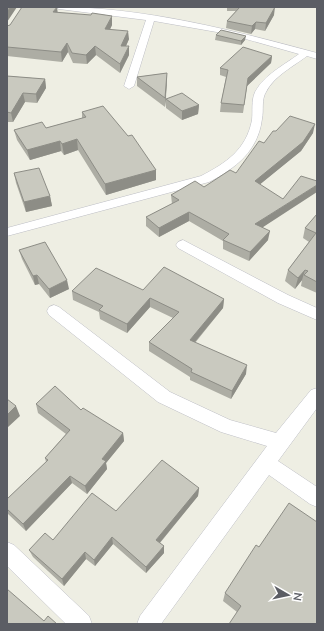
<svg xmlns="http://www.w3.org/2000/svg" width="324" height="631" font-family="'Nunito Sans',sans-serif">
<rect width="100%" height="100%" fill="#eeeee3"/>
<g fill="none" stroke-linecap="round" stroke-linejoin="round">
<g stroke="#bdbec5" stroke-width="1">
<path id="street" d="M55,7C144,7 232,30 317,53V59L307,56C294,66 274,76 266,92C261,100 264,110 262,119C258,151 236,168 209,182L7,236V228L201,176C226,163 246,150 252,120C253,111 251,101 255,92C264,75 284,65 299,54L228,34L154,21L134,86L129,89L124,86L146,20L59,9Z
M183,240L288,295L317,308V320L278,303L178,248L176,245L178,242Z
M54,305L59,307L170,392L230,420L276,433L311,390L317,388V408L278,461L317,487V507L310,504L269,475L161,624H137L140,616L267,446L221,432L158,402L49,315L47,311L49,307Z
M7,542L14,545L89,616L92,624H66L7,566Z"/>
</g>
<use href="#street" fill="#fff" fill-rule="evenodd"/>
</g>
<path fill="#adada4" d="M227,7H272L274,15L265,31L255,29L251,34L226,28L227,21L236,11H227Z
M58,13L112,25L110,29L129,39L126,46H129V55L120,73L96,55L87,64L73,63L68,52L62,62L7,56V26Z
M216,35L245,40L241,45L215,40Z
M272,56L271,63L247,86L243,113L220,112L221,103L226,77L220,75V68Z
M167,73L166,99L199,105L198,114L182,120L166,108V100L165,107L137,86V77Z
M7,76L45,79L46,88L37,103L25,102L13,122H7Z
M82,112L156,170V180L106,195L78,150L64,155L61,151L30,160L17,140L14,130L46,128L82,118Z
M276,131L313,133L301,151L260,184L263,227L268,240L249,261L223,249V241L189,221L159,237L146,226V217L172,204L171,195L204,187L236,173L264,143Z
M14,173L50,196L52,206L26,212L16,183Z
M317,214V293L301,286L302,280L295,289L285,281L288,270L309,242L303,238L305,228Z
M19,250L69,289L50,298L39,284L35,285L22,259Z
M143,290L224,299L223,308L195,343L246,374L231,399L190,380V377L149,351V342L173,318L150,307L127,333L100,319L99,312L73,300L72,291Z
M36,404L81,410L123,433L124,441L106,463L107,469L87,494L72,483L26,531L7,513V499L46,462L45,458L66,434L38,413Z
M199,488L198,496L160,543L164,546V553L146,573L113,544L95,566L86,559L64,586L33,557L29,550L116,511Z
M317,522L237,612L223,601L225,593L259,547Z"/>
<path fill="#8d8d86" d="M10,7H17L7,22V11Z
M57,7L58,15L53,12Z
M275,7L274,15L265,31L266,23Z
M112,16V25L106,38L105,29Z
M256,22L255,29L251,34L252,26Z
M128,31L129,39L122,55L121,46Z
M246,36L245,40L241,45V41Z
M67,43L68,52L62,62L61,52Z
M95,46L96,55L87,64L86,55Z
M129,46V55L120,73V64Z
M272,56L271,63L247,86L243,113L248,78Z
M167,73V81L165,107V98Z
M45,79L46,88L37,103L36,94Z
M23,93L25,102L13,122L11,113Z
M199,105L198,114L182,120V111Z
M315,124L313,133L301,151L253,190L255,181Z
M77,139L78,150L64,155L62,144Z
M60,141L61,151L30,160L27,150Z
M156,170V180L106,195L105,184Z
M317,185V192L254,233L255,224Z
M50,196L52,206L26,212L24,202Z
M189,212V221L159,237V228Z
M270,231L268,240L249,261L250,252Z
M305,270L302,280L295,289L298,278Z
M37,275L39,284L35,285L33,276Z
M67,280L69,289L50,298L49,289Z
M150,298V307L127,333V324Z
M224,299L223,308L189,349L190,340Z
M247,365L246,374L231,399L232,391Z
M16,406L20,416L7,428V415Z
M123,433L124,441L106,463L107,469L87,494L85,486L102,459Z
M70,476L72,483L26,531L23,524Z
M199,488L198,496L157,546L156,540Z
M112,537L113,544L95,566L94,560Z
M164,546V553L146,573V567Z
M85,552L86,559L64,586L62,579Z"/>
<path fill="#c9c9bf" stroke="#8d8d86" d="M7,7H10L7,11Z
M22,7H57L53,12L91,15L92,13L112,16L105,29L128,31L121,46H129L120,64L95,46L86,55L72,53L67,43L61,52L7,47V26L10,25Z
M240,7H275L266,23L256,22L252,26L227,21Z
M221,30L246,36L241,41L216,35Z
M243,47L272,56L248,78L244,105L221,103L228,70L220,68Z
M167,73L165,98L137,77Z
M7,76L45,79L36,94L23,93L11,113L7,112Z
M182,93L199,105L182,111L166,99Z
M103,106L128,136L132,135L156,170L105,184L77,139L62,144L60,141L27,150L14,130L42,122L46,128L86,117L82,112Z
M290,116L315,124L303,142L255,181L283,199L301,176L317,181V185L255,224L270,231L250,252L223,240L229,234L189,212L159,228L146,217L179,200L171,195L195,181L204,187L230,170L236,173L259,141L264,143L273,131H276Z
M39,168L50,196L24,202L14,173Z
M317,214V282L304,275L308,271L305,270L298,278L288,270L316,233L305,228Z
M45,242L67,280L49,289L37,275L33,276L19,250Z
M164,267L224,299L190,340L247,365L232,391L191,372L192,369L149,342L179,312L150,298L127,324L99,310L103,306L72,291L96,268L143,290Z
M55,386L81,410L83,408L123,433L102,459L106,461L85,486L70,476L23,524L7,509V499L48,460L45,458L70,430L36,404Z
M7,399L16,406L7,415Z
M162,460L199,488L156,540L164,546L146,567L112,537L94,560L85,552L62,579L29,550L45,533L53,540L92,493L116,511Z
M289,503L317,522V624H229L241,606L225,593L256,545L259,547Z
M7,589L44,621L48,616L57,624H7Z"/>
<rect width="324" height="631" fill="none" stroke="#5b5d64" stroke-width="16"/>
<g transform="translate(288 595) rotate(99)" stroke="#ffffff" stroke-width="3" paint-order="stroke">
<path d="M0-3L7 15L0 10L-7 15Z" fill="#5b5d64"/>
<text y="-6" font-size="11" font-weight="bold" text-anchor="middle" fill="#5b5d64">N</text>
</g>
</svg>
